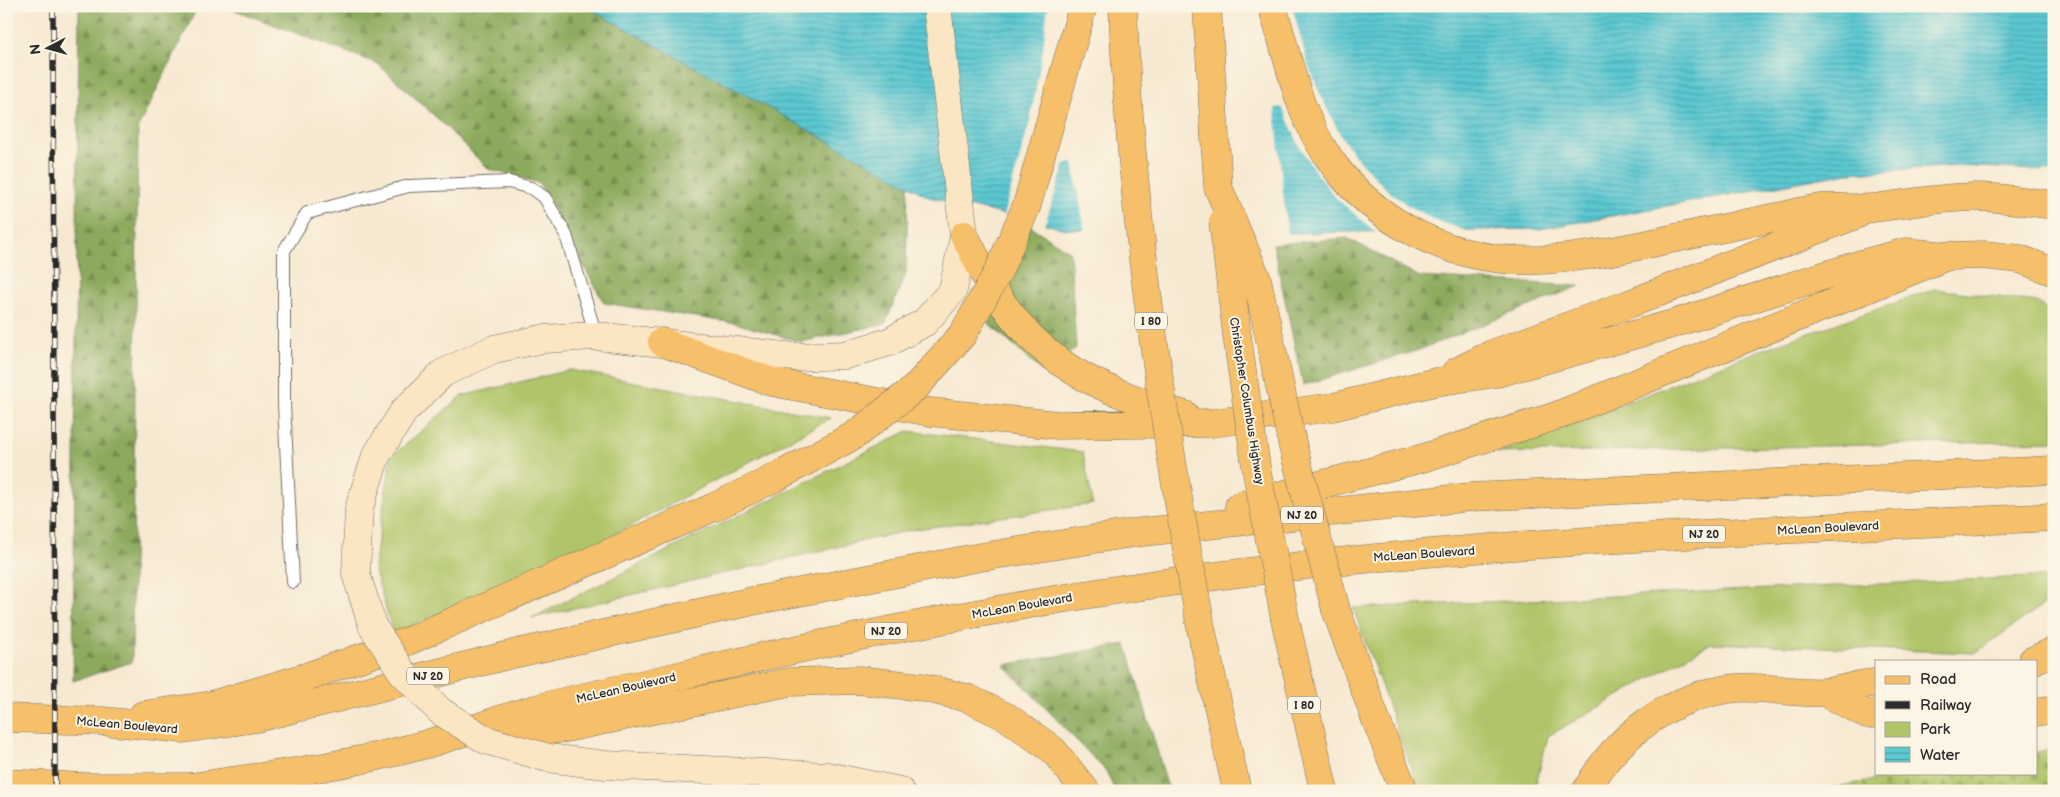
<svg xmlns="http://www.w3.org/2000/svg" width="2060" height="797" font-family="'Balsamiq Sans',sans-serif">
<defs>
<pattern id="forest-firs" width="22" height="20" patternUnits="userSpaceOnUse" patternTransform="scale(1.25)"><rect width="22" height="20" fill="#8caa5d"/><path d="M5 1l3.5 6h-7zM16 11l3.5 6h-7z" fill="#738b4d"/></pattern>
<pattern id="cemetery-stones" width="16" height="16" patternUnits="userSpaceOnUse" patternTransform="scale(1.25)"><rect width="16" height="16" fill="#b0c569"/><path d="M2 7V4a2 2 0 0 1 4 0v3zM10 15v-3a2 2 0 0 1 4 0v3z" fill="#98a95b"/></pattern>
<pattern id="water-rules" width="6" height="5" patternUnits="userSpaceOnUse" patternTransform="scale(1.25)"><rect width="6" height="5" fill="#5bc8d2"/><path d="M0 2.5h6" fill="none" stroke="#4ba3ab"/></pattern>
</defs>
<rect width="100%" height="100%" fill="#fcf5e5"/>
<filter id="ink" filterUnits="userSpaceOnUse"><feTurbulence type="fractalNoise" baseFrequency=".02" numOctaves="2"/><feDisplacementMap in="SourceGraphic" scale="10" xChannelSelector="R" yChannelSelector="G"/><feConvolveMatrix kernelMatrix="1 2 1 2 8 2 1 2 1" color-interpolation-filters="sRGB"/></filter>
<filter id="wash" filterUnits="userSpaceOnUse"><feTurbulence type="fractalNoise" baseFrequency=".0096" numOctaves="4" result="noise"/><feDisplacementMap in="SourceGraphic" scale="20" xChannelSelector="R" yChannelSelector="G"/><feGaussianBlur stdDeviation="1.12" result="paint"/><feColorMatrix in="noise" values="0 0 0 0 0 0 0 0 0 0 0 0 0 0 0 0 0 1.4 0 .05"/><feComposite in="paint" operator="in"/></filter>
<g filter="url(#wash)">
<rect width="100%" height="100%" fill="#f7e9d1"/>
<path fill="#b0c569" stroke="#6e784a" d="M1935,289L2037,302L2054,316V441L1497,453L1761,350Z
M570,370L831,418L593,546L393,634L374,567L391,457L462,396Z
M908,431L1083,452L1093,504L910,530L532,618Z
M2054,576V597L1975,653L1711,643L1548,736L1534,791H1421L1415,779L1353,608Z"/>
<path fill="url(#forest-firs)" stroke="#5c6a44" d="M79,6H198L138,128L132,662L73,681Z
M224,6H585L908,185L906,273L885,324L801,342L735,323L604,303L539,183L488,169L439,120L378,64Z
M1030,226L1070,252L1076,348L1046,375L987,322Z
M1347,238L1420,277L1580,286L1419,350L1303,385L1273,244Z
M1126,644L1169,791H1115L1106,771L1004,665Z"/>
<path fill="url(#cemetery-stones)" stroke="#6e784a" d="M2054,749V791H1814L1914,773H2036V752Z"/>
<path fill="url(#water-rules)" stroke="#437a7e" d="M585,6H2054V171L1959,166L1848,173L1540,229L1227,234L1066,229L929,197Z"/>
<path fill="#f7e9d1" d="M1048,6H1292L1308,65L1323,101L1341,136L1355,156L1389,192L1409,206L1435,220L1469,232L1378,234L1337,199L1317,174L1300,147L1282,107L1275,108L1287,235L1226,236L1085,232L1073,163L1065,164L1044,226L1003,217L1030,121L1043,49Z"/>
</g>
<g filter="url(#ink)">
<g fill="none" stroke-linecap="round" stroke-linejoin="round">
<g stroke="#726e65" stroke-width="14">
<path id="lane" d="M293,582L284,404V251L307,213L409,186L509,182L531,188L545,198L566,235L596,336"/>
</g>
<g stroke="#726e65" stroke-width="29">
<path id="secondary" d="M373,627L356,574L359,508L376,456L404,411L443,373L494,349L542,339L596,336L795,357L845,355L889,342L925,322L953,290L964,235L937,6
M548,758L605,765L827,776L900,791"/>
</g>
<g stroke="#726e65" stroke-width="29">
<path id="primary" d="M6,783L85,787H190L213,789"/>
</g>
<g stroke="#726e65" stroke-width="29">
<path id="highway" d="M1207,6L1218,187
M1272,6C1289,58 1297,113 1329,158C1348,186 1375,210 1404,227C1487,275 1560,262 1648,244C1689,235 1730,227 1772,218C1788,215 1805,210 1822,208C1839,206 1856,210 1873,208C1907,204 1941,197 1975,197C2001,197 2028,202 2054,205
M1049,126L1083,6
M964,235C974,253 982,272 993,289C1043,368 1100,390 1185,415
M662,342L772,382L930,412L1058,425L1213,423L1333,407L1435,382L1497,373L1669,325L1861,264L1906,252L1948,256L1984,255L2020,259L2054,272
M1456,372L1492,354L1629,304L1858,214
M1239,506L1423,458L1556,416L1945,257
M1336,610L1376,720L1404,791
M1285,619L1324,791
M1202,633L1237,791
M2032,661L2054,651
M1824,692L1866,714H1876
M2036,712L2054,709
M143,715L212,705L306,677L408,641L714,507L775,478L855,435
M6,718L102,721L183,729L257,718L513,654L753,601L975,558L1133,533L1471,497L2054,470
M488,737L566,728L789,682L858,680L921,687L967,698L1007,717L1053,750L1086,791
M190,787C268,776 347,766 423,745C460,735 495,720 532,710C574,698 618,690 661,680C787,650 914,624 1042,602C1376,544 1716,533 2054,517
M1586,791C1616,735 1673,694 1737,688C1766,686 1795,694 1824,692C1842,691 1858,683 1876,683"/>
</g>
<use href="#lane" stroke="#fff" stroke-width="12"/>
<use href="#secondary" stroke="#fbe6c4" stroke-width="28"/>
<use href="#primary" stroke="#f6c06b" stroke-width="28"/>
<use href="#highway" stroke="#f6c06b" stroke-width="28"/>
<g stroke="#2b2b2b" stroke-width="5.5">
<path id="rail" d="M53,6L55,791"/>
</g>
<use href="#rail" stroke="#fcf5e5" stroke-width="4" stroke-dasharray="11" stroke-linecap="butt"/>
<g stroke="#726e65" stroke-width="29" stroke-linecap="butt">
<path id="secondary-bridge" d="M373,627L403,673L440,711L486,740L548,758"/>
</g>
<g stroke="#726e65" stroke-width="29" stroke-linecap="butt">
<path id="highway-bridge" d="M1123,6C1130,217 1164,426 1202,633
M1218,187L1257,279L1293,447L1336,610
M1223,221L1238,343L1257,473L1285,619
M855,435L915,388L963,334L998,272L1027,205L1049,126"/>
</g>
<use href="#secondary-bridge" stroke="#fbe6c4" stroke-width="28"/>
<use href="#highway-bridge" stroke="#f6c06b" stroke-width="28"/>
</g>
</g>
<g text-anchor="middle" stroke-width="4" stroke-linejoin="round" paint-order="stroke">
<g fill="#fcf5e5" stroke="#6a6863" stroke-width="1">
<rect x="1135" y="312.5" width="32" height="17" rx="4"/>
<rect x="1281" y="506.5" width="42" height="17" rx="4"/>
<rect x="1683" y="525.5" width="42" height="17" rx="4"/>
<rect x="865" y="622.5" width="42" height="17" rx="4"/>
<rect x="407" y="667.5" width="42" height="17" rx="4"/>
<rect x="1288" y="696.5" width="32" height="17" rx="4"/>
</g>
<g font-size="11" font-weight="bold" fill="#2b2b2b">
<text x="1151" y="325">I 80</text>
<text x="1302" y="519">NJ 20</text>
<text x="1704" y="538">NJ 20</text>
<text x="886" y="635">NJ 20</text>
<text x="428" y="680">NJ 20</text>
<text x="1304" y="709">I 80</text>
</g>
<g font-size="12" fill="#2b2b2b" stroke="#fcf5e5">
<text transform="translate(1247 401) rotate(81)" y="4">Christopher Columbus Highway</text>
<text transform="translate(1828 528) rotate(-3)" y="4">McLean Boulevard</text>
<text transform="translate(1424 554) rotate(-4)" y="4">McLean Boulevard</text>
<text transform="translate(1022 606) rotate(-10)" y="4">McLean Boulevard</text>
<text transform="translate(626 688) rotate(-13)" y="4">McLean Boulevard</text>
<text transform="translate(127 725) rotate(5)" y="4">McLean Boulevard</text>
</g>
</g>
<rect width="2060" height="797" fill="none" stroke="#fcf5e5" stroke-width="25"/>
<rect x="1875" y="660" width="162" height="115" fill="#fcf5e5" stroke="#a8a49b"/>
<rect x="1885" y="676" width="25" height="8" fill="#f6c06b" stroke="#a8a49b"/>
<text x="1920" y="684" font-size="15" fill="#2b2b2b">Road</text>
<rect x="1885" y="701" width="25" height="8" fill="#2b2b2b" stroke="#a8a49b"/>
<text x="1920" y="710" font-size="15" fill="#2b2b2b">Railway</text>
<rect x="1885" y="722" width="25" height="15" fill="#b0c569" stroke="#a8a49b"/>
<text x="1920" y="734" font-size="15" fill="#2b2b2b">Park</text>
<rect x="1885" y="747" width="25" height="15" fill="url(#water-rules)" stroke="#a8a49b"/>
<text x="1920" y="760" font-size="15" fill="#2b2b2b">Water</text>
<g transform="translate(48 48) rotate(264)" stroke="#fcf5e5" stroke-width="4" paint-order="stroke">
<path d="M0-4L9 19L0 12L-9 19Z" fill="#2b2b2b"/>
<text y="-8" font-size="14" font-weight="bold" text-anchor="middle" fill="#2b2b2b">N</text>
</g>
</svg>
